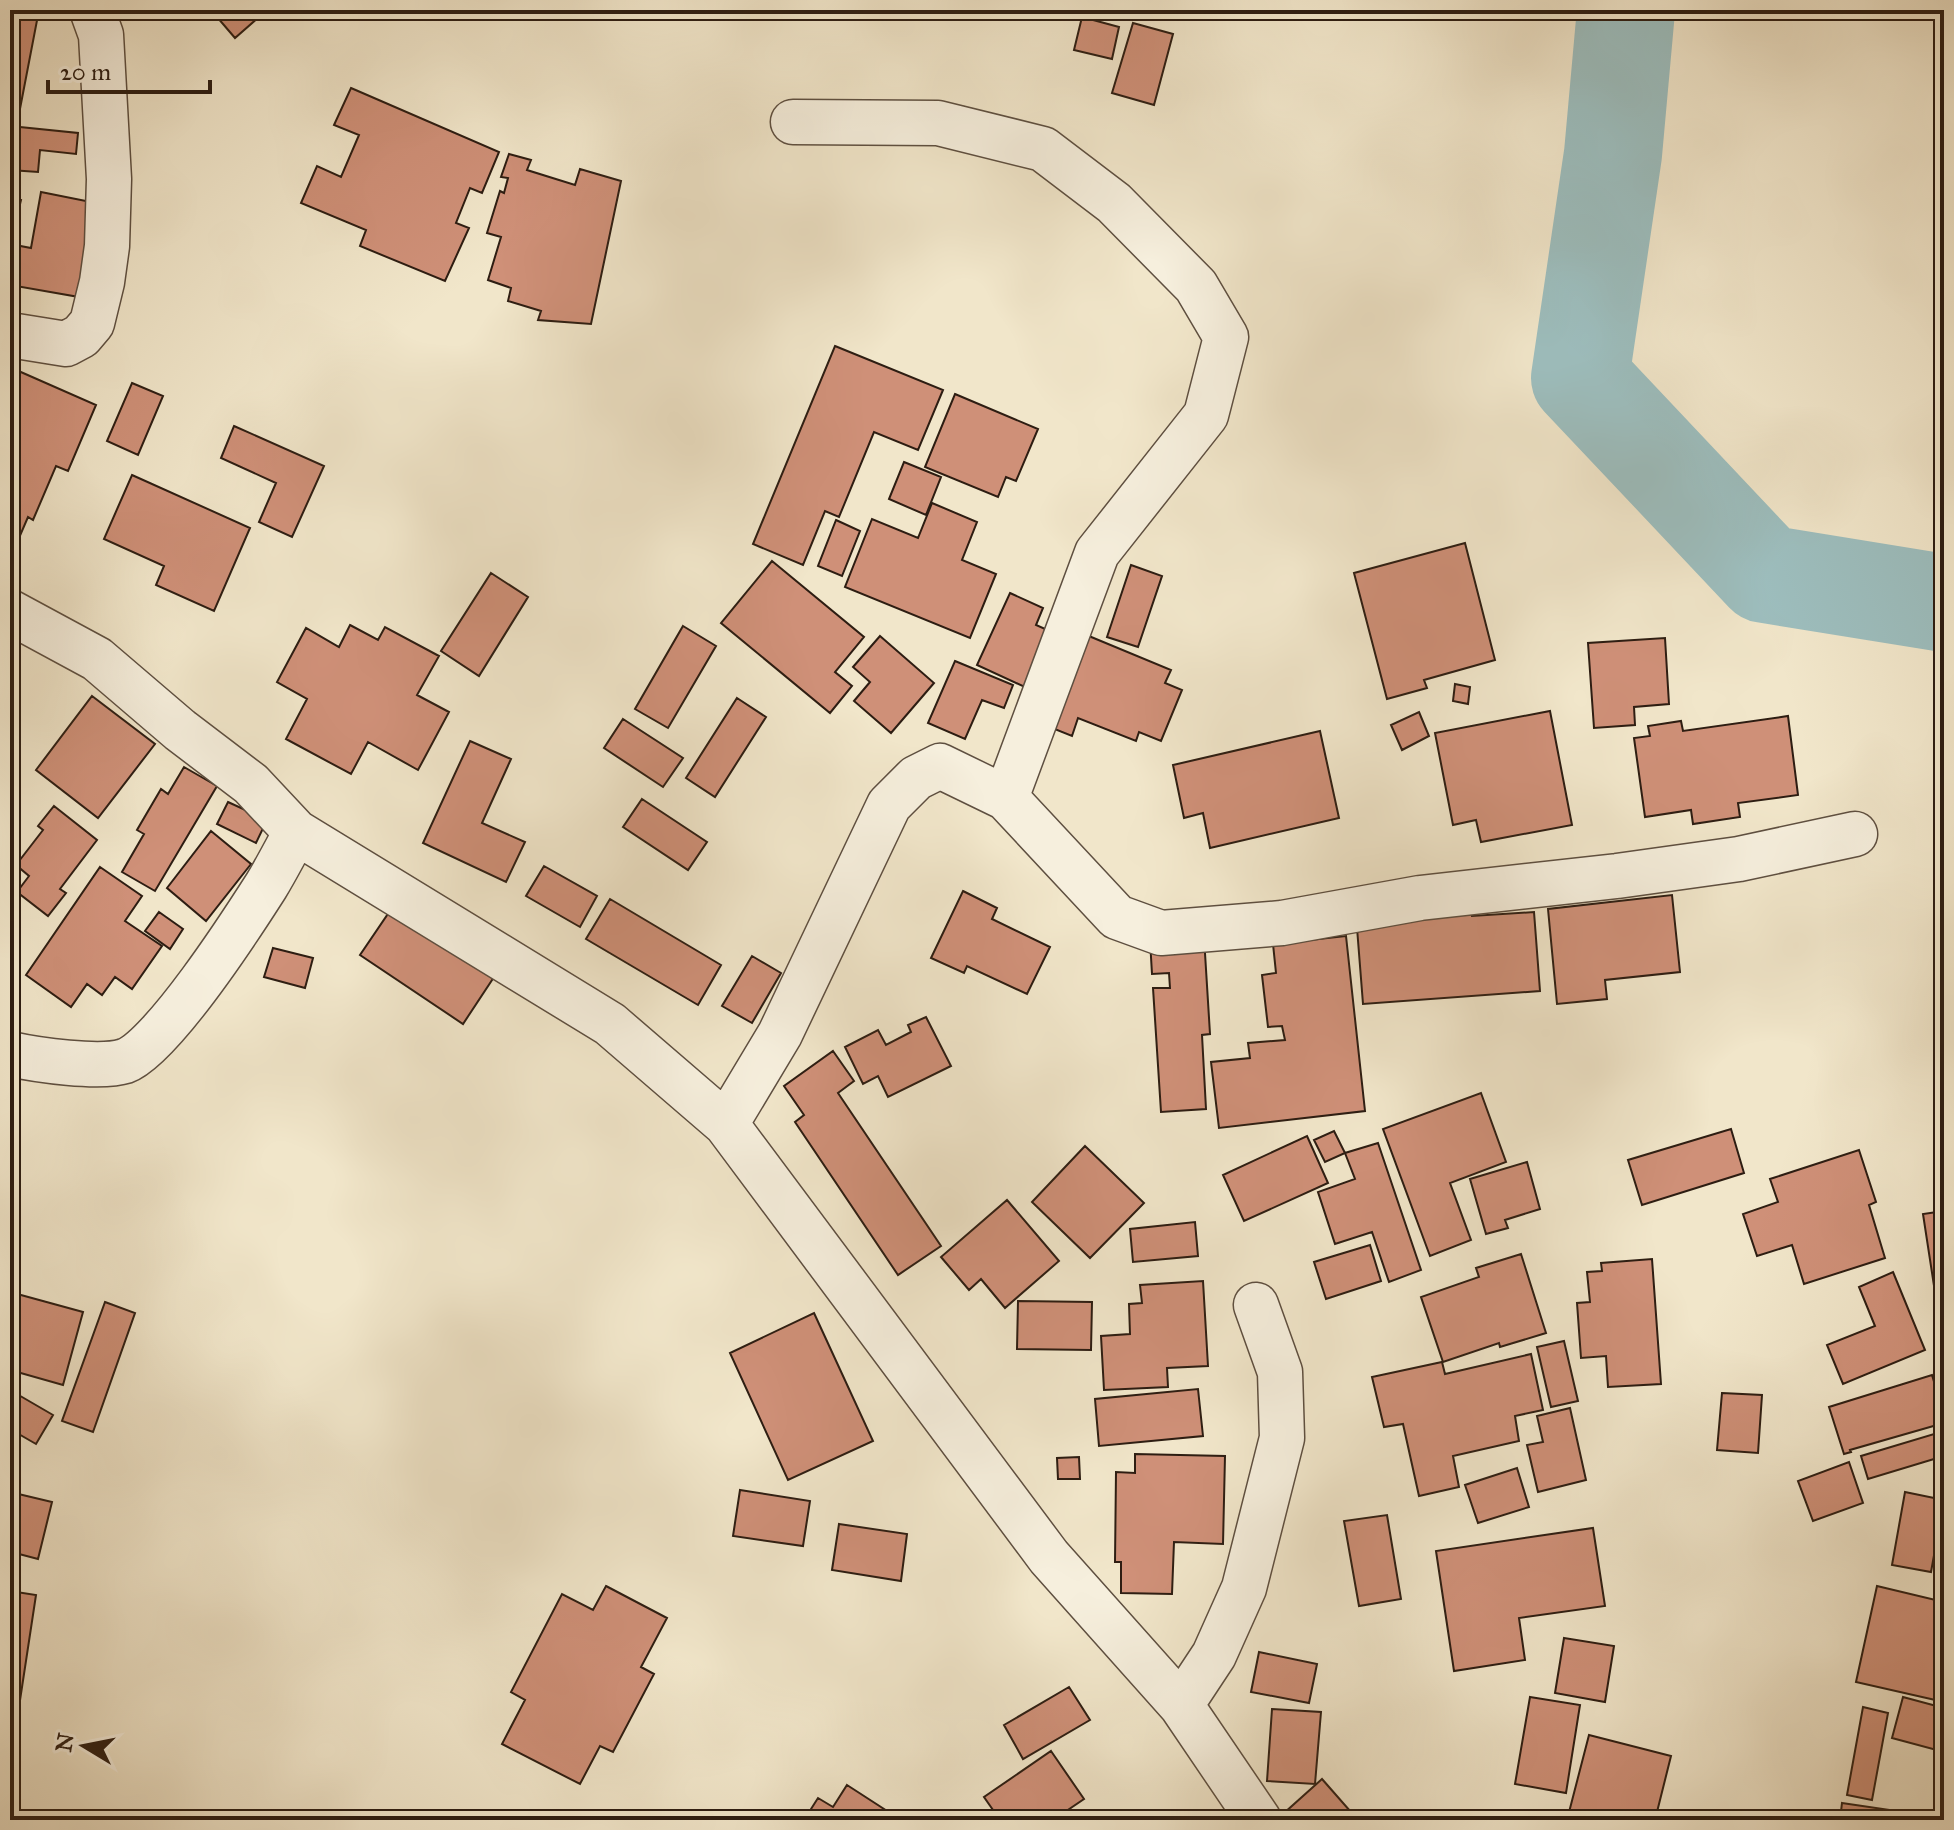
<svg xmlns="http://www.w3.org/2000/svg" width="1954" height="1830" font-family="'IM FELL Great Primer',serif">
<rect width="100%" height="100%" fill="#f1e6ca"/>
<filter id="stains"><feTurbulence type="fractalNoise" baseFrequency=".0025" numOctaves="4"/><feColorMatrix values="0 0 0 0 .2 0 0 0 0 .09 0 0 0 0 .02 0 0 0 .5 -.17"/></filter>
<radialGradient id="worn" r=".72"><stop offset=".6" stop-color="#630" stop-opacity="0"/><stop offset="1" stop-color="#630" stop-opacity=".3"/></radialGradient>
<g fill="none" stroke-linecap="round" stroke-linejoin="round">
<path stroke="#9dbebe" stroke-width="98" d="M1626,10L1613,154L1580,378L1765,574L1944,603"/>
</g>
<path fill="#cf9078" stroke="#2d1d12" stroke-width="2" d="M10,10H39L19,114L10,112Z
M211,10H267L235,38Z
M1082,17L1119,27L1112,59L1074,50Z
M1133,23L1173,34L1154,105L1112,93Z
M351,88L499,152L482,193L470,188L456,223L469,228L445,281L360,246L366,230L301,203L317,166L341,177L359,135L334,125Z
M10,126L78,133L76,154L40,150L38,172L10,170Z
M509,154L531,160L527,170L575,185L580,169L621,181L591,324L538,320L541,311L508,301L511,288L488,280L501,237L487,233L500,191L504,193L508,178L501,177Z
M41,192L96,203L79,297L10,285V244L31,248Z
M10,197L21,200L13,234H10Z
M835,346L943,390L918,450L874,432L839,517L825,511L803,565L753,544Z
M14,369L96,405L68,471L56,466L33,520L28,517L19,538L10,535V379Z
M132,383L163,396L138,455L107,441Z
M955,394L1038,429L1016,481L1006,477L998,497L925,467Z
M234,426L324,466L292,537L259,522L276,483L221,458Z
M904,462L941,477L926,515L889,499Z
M132,475L250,528L214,611L156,585L164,566L104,539Z
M932,503L977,522L962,560L996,574L970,638L845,587L872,519L918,538Z
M836,520L860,531L842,576L818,566Z
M1465,543L1495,660L1424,680L1427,688L1387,699L1354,573Z
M772,561L864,637L835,672L852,686L830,713L721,623Z
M1131,565L1162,576L1138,647L1107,637Z
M491,573L528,597L479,676L441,651Z
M1010,593L1043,608L1036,625L1052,632L1027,688L977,665Z
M350,625L378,640L385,627L439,656L417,695L449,712L418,770L368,742L351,774L286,739L307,699L277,682L306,628L339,647Z
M683,626L716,646L668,728L635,709Z
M1084,634L1171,670L1165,683L1182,690L1161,741L1139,732L1136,741L1078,718L1072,736L1047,726Z
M880,636L934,683L891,733L854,701L870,682L853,667Z
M1665,638L1669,704L1634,707L1635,725L1594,728L1588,643Z
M955,661L1013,685L1004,708L982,700L965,739L928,723Z
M1455,684L1470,687L1468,704L1453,701Z
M92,696L155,744L98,818L36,770Z
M737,698L766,717L715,797L686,778Z
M1550,711L1572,825L1481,842L1476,820L1453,825L1435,733Z
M1419,712L1429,736L1402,750L1391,725Z
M1788,716L1798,795L1738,803L1740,817L1693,824L1691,810L1645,817L1634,738L1650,736L1648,726L1681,721L1683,731Z
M623,719L683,758L663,787L604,748Z
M1320,731L1339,818L1210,848L1203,813L1184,818L1173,765Z
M470,741L511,759L482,823L525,842L506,882L423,843Z
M184,767L217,786L155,891L122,872L144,834L137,830L161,789L168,794Z
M642,799L707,842L688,870L623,827Z
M228,802L267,820L256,843L217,824Z
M54,806L97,840L60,889L66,893L48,916L17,892L29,876L16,865L43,830L38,826Z
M211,831L251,864L206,921L167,888Z
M544,866L597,896L580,927L526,896Z
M100,867L142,896L125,921L162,946L132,989L115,977L102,995L87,984L71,1007L26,975Z
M963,891L997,908L992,919L1050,947L1027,994L967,966L964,973L931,958Z
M1672,895L1680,972L1605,980L1607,999L1557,1004L1548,909Z
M610,899L721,965L698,1005L586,939Z
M394,905L496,974L463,1024L360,955Z
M1471,905L1472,916L1534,912L1540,991L1363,1004L1356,915Z
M159,912L183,929L170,949L145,931Z
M1346,936L1365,1111L1219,1128L1211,1062L1250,1058L1248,1043L1285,1040L1282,1026L1268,1027L1262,975L1276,973L1273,944Z
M1204,937L1210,1034L1202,1035L1206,1109L1161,1112L1153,988H1170L1169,973L1152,974L1150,940Z
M273,948L313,958L305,988L264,977Z
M752,956L781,973L752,1023L722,1006Z
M926,1017L951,1066L888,1097L878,1076L863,1084L845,1047L878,1030L886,1045L911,1032L908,1025Z
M833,1051L854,1081L838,1093L941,1246L898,1275L795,1122L804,1115L784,1086Z
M1481,1093L1506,1162L1450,1183L1471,1240L1430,1256L1383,1129Z
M1731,1129L1744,1173L1642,1205L1628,1160Z
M1334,1131L1345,1153L1325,1162L1314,1140Z
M1307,1136L1328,1183L1244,1221L1223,1175Z
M1378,1143L1421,1270L1389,1282L1372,1232L1335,1244L1318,1192L1355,1179L1345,1153Z
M1085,1146L1144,1203L1090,1258L1032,1202Z
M1859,1150L1876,1202L1869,1205L1885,1258L1804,1284L1792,1245L1757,1256L1743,1214L1778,1202L1770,1179Z
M1527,1162L1540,1209L1505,1220L1508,1228L1486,1234L1470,1179Z
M1007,1200L1059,1261L1005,1308L981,1279L969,1290L941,1257Z
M1944,1211V1337L1942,1338L1923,1214Z
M1195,1222L1198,1256L1133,1262L1130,1229Z
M1370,1245L1381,1281L1326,1299L1314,1262Z
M1521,1254L1546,1333L1500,1347L1499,1343L1443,1362L1421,1297L1479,1277L1476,1268Z
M1652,1259L1661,1384L1608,1387L1606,1356L1581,1358L1577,1303L1590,1302L1587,1272L1602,1271L1601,1263Z
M1893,1272L1925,1350L1843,1384L1827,1345L1875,1326L1859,1287Z
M1203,1281L1208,1366L1167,1368L1168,1387L1104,1390L1101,1336L1130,1334L1129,1304L1142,1303L1140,1285Z
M10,1292L83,1312L63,1385L10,1370Z
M1018,1301L1092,1302L1091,1350L1017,1349Z
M105,1302L135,1313L93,1432L62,1421Z
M814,1313L873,1441L788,1480L730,1353Z
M1564,1341L1578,1401L1551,1407L1537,1347Z
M1531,1354L1543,1410L1515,1416L1519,1441L1453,1456L1459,1487L1419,1496L1403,1424L1384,1427L1372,1377L1442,1362L1445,1374Z
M1932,1375L1944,1415V1423L1850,1450L1851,1452L1844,1454L1829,1407Z
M1198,1389L1203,1436L1099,1446L1095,1399Z
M10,1390L53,1415L36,1444L10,1429Z
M1722,1393L1762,1395L1758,1453L1717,1450Z
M1570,1408L1586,1480L1538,1492L1527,1445L1543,1442L1537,1416Z
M1944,1431V1456L1868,1479L1861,1456Z
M1135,1454L1225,1456L1223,1544L1174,1542L1172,1594L1121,1593V1562H1115L1116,1472L1135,1473Z
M1079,1457L1080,1479H1058L1057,1458Z
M1849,1462L1863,1503L1813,1521L1798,1481Z
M1517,1468L1529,1507L1478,1523L1465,1485Z
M740,1490L810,1501L803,1546L733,1536Z
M10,1492L52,1502L38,1559L19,1554L14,1574L10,1573Z
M1905,1492L1944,1500L1931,1572L1892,1565Z
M1387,1515L1401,1599L1359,1606L1344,1521Z
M839,1524L907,1534L901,1581L832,1570Z
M1593,1528L1605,1606L1519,1618L1525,1660L1454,1671L1436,1551Z
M606,1586L667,1618L641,1667L654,1674L613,1752L600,1746L580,1784L502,1744L525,1700L511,1692L562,1594L593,1610Z
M1877,1586L1944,1602V1702L1856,1682Z
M10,1591L36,1595L19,1707L10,1706Z
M1564,1638L1614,1646L1605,1702L1555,1693Z
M1259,1652L1317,1664L1309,1703L1251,1692Z
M1069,1687L1090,1720L1023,1759L1004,1725Z
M1530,1697L1580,1705L1566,1793L1515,1784Z
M1903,1697L1944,1708V1752L1892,1738Z
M1863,1707L1888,1713L1872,1800L1847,1795Z
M1272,1709L1321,1712L1315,1784L1267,1781Z
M1589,1735L1671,1756L1655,1820H1567Z
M1051,1751L1084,1799L1053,1820H1000L984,1797Z
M1322,1779L1358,1820H1287L1283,1814Z
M847,1785L901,1820H804L818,1798L833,1807Z
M1842,1803L1924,1815L1923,1820H1840Z"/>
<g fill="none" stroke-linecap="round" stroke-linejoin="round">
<g stroke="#5e4f40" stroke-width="47">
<path id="street" d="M793,122L938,123L1043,149L1114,203L1196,286L1226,337L1206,415L1097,553L1006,798
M10,335L66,344L81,336L92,323L102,282L107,246L109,179L101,35L92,10
M10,612L97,659L180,730L251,784L296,832L610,1024L726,1124L1049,1557L1181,1705L1259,1820
M10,1054C37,1060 100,1069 125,1061C162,1048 243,922 266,886C277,868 286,850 296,832
M726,1124L780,1034L889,805L916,778L940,766L1006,798L1117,917L1161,933L1282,923L1420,898L1617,876L1739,859L1855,834
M1181,1705L1214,1655L1244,1588L1282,1438L1280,1372L1256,1305"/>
</g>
<use href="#street" stroke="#f6efdd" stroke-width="44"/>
</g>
<rect width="1954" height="1830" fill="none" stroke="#f1e6ca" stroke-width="40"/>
<rect x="12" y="12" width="1930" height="1806" fill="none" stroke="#2d1d12" stroke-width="4"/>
<rect x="20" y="20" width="1914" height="1790" fill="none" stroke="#2d1d12" stroke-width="2"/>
<g transform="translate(84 1746) rotate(280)" stroke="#f6efdd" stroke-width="6" paint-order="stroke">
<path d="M0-6L14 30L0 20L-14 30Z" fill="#2d1d12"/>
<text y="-12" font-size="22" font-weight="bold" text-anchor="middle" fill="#2d1d12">N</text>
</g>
<path d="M48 80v12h162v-12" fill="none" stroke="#2d1d12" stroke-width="4"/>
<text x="60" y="80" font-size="24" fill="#2d1d12" stroke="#f6efdd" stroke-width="6" paint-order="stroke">20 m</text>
<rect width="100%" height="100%" filter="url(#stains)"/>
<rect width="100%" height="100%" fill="url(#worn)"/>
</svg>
